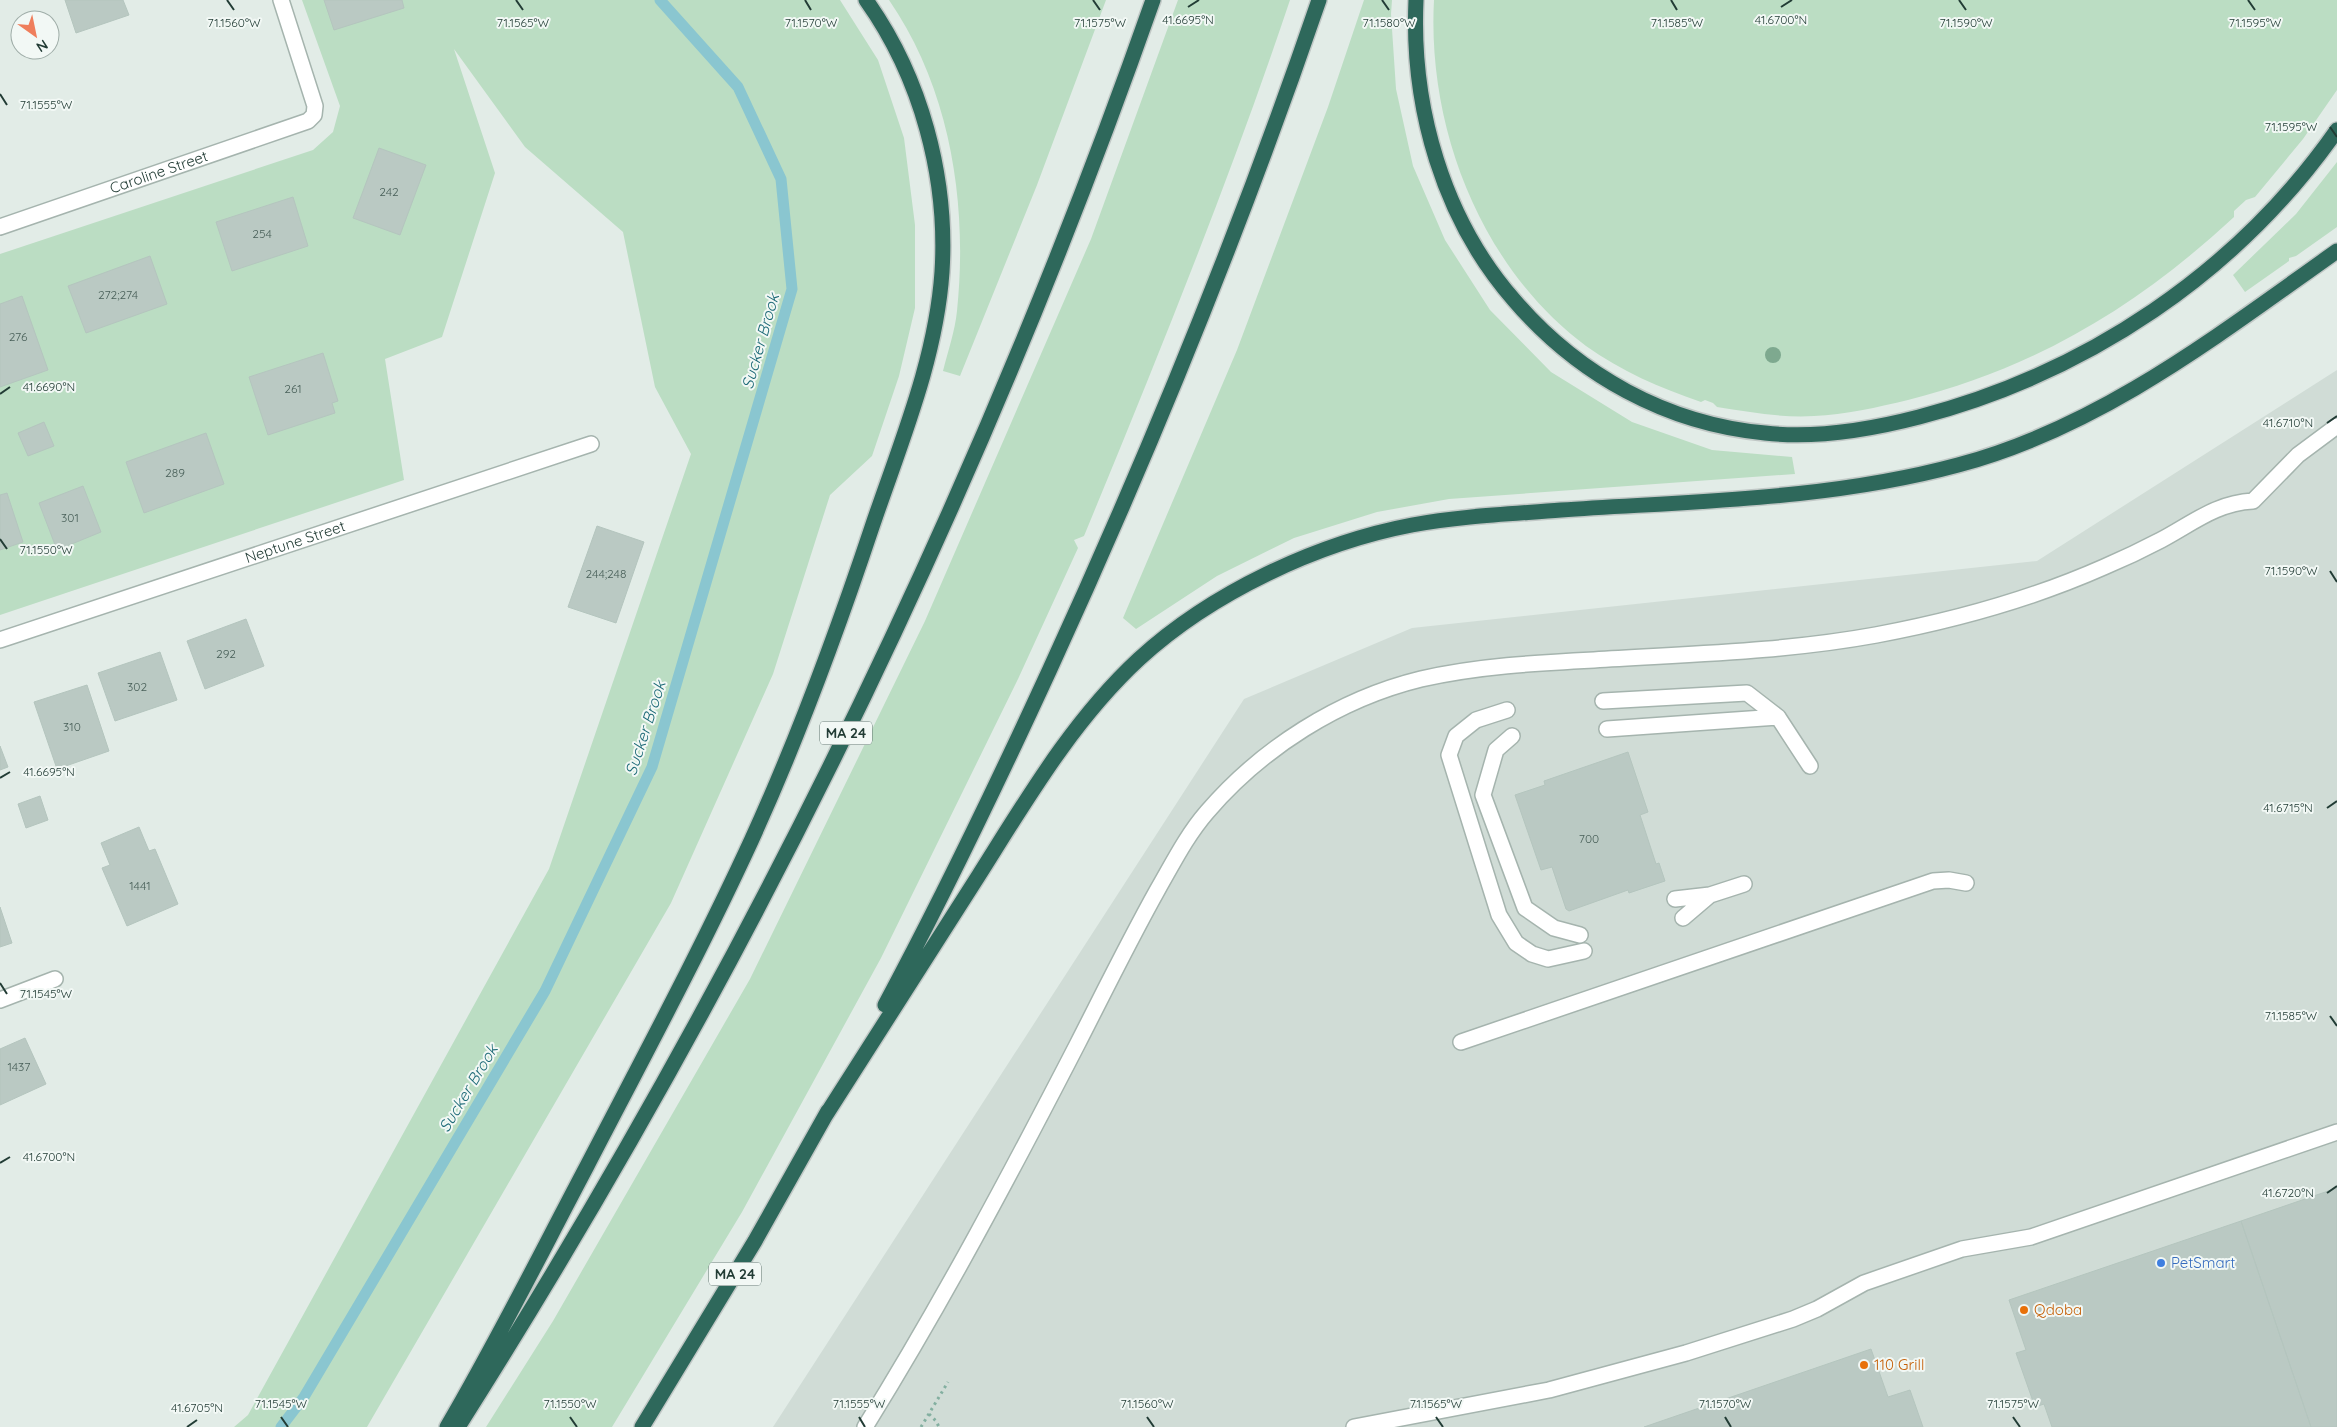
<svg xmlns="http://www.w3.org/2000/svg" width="2337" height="1427" font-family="Quicksand,sans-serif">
<rect width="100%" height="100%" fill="#e2ece7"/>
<path fill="#d0dcd6" d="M2337,370V1427H773L1244,699L1412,628L2037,561Z"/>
<path fill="#bbddc3" d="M302,0H840L878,60L904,138L915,225V308L899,376L872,456L830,495L773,674L671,903L367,1427H234L248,1415L549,869L691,454L655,387L623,232L525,147L454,49L495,173L442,337L385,359L404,480L0,615V254L313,150L333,132L340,106Z
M889,0H1106L1037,185L960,376L943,371C948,351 955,331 957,311C968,205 951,90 889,0Z
M1178,0H1290C1229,182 1157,359 1084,536L1074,540L1078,548L1018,679L881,958L742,1212L612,1427H486L553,1321L750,979L925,621L1091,239Z
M1364,0H1392L1391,14L1396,89L1413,166L1445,240L1490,310L1551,372L1632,422L1712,450L1792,457L1795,474L1449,499L1377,512L1294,538L1217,576L1136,629L1123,618L1237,350L1328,107Z
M1434,0H2337V90L2303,139L2255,197L2246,200L2234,211V217C2138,306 2036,368 1908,400C1878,407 1845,415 1814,416C1782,418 1749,412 1717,407L1713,403L1705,400L1701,402C1660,388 1621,371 1586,346C1481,268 1427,128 1434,0Z
M2337,162V227L2296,256L2289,258V261L2245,292L2233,275L2296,214Z"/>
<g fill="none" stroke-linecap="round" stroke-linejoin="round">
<path stroke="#8ac6d0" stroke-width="11" d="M281,1427L304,1397L545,991L652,767L792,289L781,179L738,87L660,0"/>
</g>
<path fill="#bac9c3" stroke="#b4c5be" d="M65,0H123L129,15L76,33Z
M324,0H402L404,8L334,30Z
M379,148L426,165L400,235L353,218Z
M293,197L308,246L232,271L216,222Z
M150,256L167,304L86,333L68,286Z
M22,296L48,370L0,387V304Z
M323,353L338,401L332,403L335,413L268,435L249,377Z
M44,422L54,446L28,456L18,433Z
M206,433L224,484L144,513L126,462Z
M83,486L101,532L57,550L39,503Z
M7,493L23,542L0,550V495Z
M597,526L644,542L616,623L568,607Z
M246,619L264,666L205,689L187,641Z
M160,652L177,700L115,721L98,673Z
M87,685L109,751L57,769L34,702Z
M0,746L8,767L0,770Z
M1628,752L1648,812L1640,815L1656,864L1659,863L1665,881L1629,893L1628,890L1569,911L1566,909L1552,867L1541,870L1515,795L1545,785L1544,781Z
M40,796L48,820L26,828L18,804Z
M139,827L149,851L155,849L178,904L127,926L102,868L110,865L101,843Z
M0,907L12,943L0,947Z
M25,1038L46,1084L0,1105V1049Z
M2337,1188V1427H2311L2241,1221Z
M2241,1221L2311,1427H2052L2044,1404L2035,1407L2016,1353L2026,1350L2009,1300Z
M1871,1349L1888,1397L1910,1390L1923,1427H1644Z"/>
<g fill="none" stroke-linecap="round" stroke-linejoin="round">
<g stroke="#a5b4ae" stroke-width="18">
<path id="service" d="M1603,701L1747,693L1778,717L1810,766
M1507,710L1476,720L1456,736L1449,755L1499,915L1516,943L1532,954L1548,959L1584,951
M1607,729L1778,717
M1512,736L1496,750L1483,795L1525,908L1554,928L1580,935
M1675,899L1710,895L1744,884
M1683,918L1710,895
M0,1000L55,979
M1461,1042L1933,881L1949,880L1966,883
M865,1427C942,1303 1011,1173 1078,1043C1104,992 1130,939 1158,889C1173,863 1187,835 1207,812C1262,748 1339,699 1421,679C1478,666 1536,663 1594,660C1688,654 1783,652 1876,635C1951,621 2034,598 2104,567C2123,559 2142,550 2161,540C2193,523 2216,503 2253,501L2298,455L2337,426
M1354,1427L1549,1390L1686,1353L1793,1319L1817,1309L1864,1283L1962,1249L2031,1237L2337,1132"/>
</g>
<g stroke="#a5b4ae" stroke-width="18">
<g id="minor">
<path id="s1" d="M0,227L308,121L314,115L315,106L281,0"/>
<path id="s2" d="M0,640L591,444"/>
</g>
</g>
<g stroke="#c1c8c6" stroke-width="18">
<path id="motorway" d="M1416,0C1411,107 1443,219 1514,300C1578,375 1667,424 1765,433C1816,439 1869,430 1919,417C2087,373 2237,273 2337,130
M885,1005C944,895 998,782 1050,669C1150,451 1241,228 1319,0
M824,1118C875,1037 927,956 979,875C1027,799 1073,720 1139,659C1211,593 1317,543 1412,525C1461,516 1511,514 1561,510C1693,501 1829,500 1958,465C2101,427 2218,335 2337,251
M447,1427C497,1342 541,1253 587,1166C643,1058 701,950 752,839C798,738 837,632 872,527C900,444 936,360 942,272C948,177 921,77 866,0
M458,1427C742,979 977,501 1153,0
M642,1427L755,1241L828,1111"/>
</g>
<path stroke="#83afa0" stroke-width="3" stroke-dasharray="2.5 4" stroke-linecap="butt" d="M929,1414L936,1421L939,1427
M921,1427L948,1382"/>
<use href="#service" stroke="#fff" stroke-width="15"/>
<use href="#minor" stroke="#fff" stroke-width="15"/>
<use href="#motorway" stroke="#2e685b" stroke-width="15"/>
</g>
<circle fill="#7ea98f" cx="1773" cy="355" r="8"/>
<path fill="none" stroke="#223c35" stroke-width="2" d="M227,0L234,10M516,0L523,10M805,0L811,10M1093,0L1100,10M1382,0L1389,10M1671,0L1677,10M1959,0L1966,10M2248,0L2255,10M1188,7L1199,0M1781,7L1792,0M0,94L7,105M2330,127L2337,137M0,394L10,387M2327,423L2337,416M0,539L7,549M2330,571L2337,582M0,778L10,772M2327,808L2337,801M0,983L7,994M2330,1016L2337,1026M0,1163L10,1157M2327,1193L2337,1186M281,1417L288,1427M570,1417L577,1427M859,1417L865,1427M1147,1417L1154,1427M1436,1417L1443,1427M1725,1417L1731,1427M2013,1417L2020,1427M187,1427L197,1420"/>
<circle fill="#3f7fe0" stroke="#f2f8f5" stroke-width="2" cx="2161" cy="1263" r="5"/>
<g fill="#e8710a" stroke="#f2f8f5" stroke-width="2">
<circle cx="2024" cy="1310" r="5"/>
<circle cx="1864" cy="1365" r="5"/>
</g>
<g text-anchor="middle" stroke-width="4" stroke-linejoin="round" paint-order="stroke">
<g font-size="12" fill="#485f58">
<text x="389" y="196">242</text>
<text x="262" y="238">254</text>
<text x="118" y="299">272;274</text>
<text x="18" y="341">276</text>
<text x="293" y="393">261</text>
<text x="175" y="477">289</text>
<text x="70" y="522">301</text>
<text x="606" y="578">244;248</text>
<text x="226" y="658">292</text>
<text x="137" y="691">302</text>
<text x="72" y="731">310</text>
<text x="1589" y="843">700</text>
<text x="140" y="890">1441</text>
<text x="19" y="1071">1437</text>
</g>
<g fill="#f2f8f5" stroke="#60746f" stroke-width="1">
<rect x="820" y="721.5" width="52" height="23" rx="4"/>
<rect x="709" y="1262.5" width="52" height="23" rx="4"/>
</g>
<g font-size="14" font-weight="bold" fill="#223c35">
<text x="846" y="738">MA 24</text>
<text x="735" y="1279">MA 24</text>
</g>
<g font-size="15" fill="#223c35" stroke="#f2f8f5">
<text dy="5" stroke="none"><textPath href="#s1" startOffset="168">Caroline Street</textPath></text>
<text dy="5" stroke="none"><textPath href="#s2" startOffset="311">Neptune Street</textPath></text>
</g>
<g font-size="15" fill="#366cbe" stroke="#f2f8f5" text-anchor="start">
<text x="2171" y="1268">PetSmart</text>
</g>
<g font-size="15" fill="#c56008" stroke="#f2f8f5" text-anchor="start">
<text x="2034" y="1315">Qdoba</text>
<text x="1874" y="1370">110 Grill</text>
</g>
<g font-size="16" font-style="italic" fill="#1d6a77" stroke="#f2f8f5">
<text transform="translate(760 341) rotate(-74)" y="6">Sucker Brook</text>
<text transform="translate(645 728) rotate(-72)" y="6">Sucker Brook</text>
<text transform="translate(468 1088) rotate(-59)" y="6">Sucker Brook</text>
</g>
</g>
<g font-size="12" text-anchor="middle" fill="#223c35" stroke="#f2f8f5" stroke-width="4" stroke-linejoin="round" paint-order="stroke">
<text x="1188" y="24">41.6695°N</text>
<text x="1781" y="24">41.6700°N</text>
<text x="234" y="27">71.1560°W</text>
<text x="523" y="27">71.1565°W</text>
<text x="811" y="27">71.1570°W</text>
<text x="1100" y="27">71.1575°W</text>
<text x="1389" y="27">71.1580°W</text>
<text x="1677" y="27">71.1585°W</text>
<text x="1966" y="27">71.1590°W</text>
<text x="2255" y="27">71.1595°W</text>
<text x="46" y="109">71.1555°W</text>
<text x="2291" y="131">71.1595°W</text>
<text x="49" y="391">41.6690°N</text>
<text x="2288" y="427">41.6710°N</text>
<text x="46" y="554">71.1550°W</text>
<text x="2291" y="575">71.1590°W</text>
<text x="49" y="776">41.6695°N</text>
<text x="2288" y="812">41.6715°N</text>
<text x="46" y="998">71.1545°W</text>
<text x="2291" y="1020">71.1585°W</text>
<text x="49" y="1161">41.6700°N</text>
<text x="2288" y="1197">41.6720°N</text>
<text x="281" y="1408">71.1545°W</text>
<text x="570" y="1408">71.1550°W</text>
<text x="859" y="1408">71.1555°W</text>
<text x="1147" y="1408">71.1560°W</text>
<text x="1436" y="1408">71.1565°W</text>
<text x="1725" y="1408">71.1570°W</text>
<text x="2013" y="1408">71.1575°W</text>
<text x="197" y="1412">41.6705°N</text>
</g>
<g transform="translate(35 35) rotate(147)"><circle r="24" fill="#f2f8f5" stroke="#9fada8"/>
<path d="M0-4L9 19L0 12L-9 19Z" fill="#ef7e5c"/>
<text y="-8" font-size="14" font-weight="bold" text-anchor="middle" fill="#223c35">N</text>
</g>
</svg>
